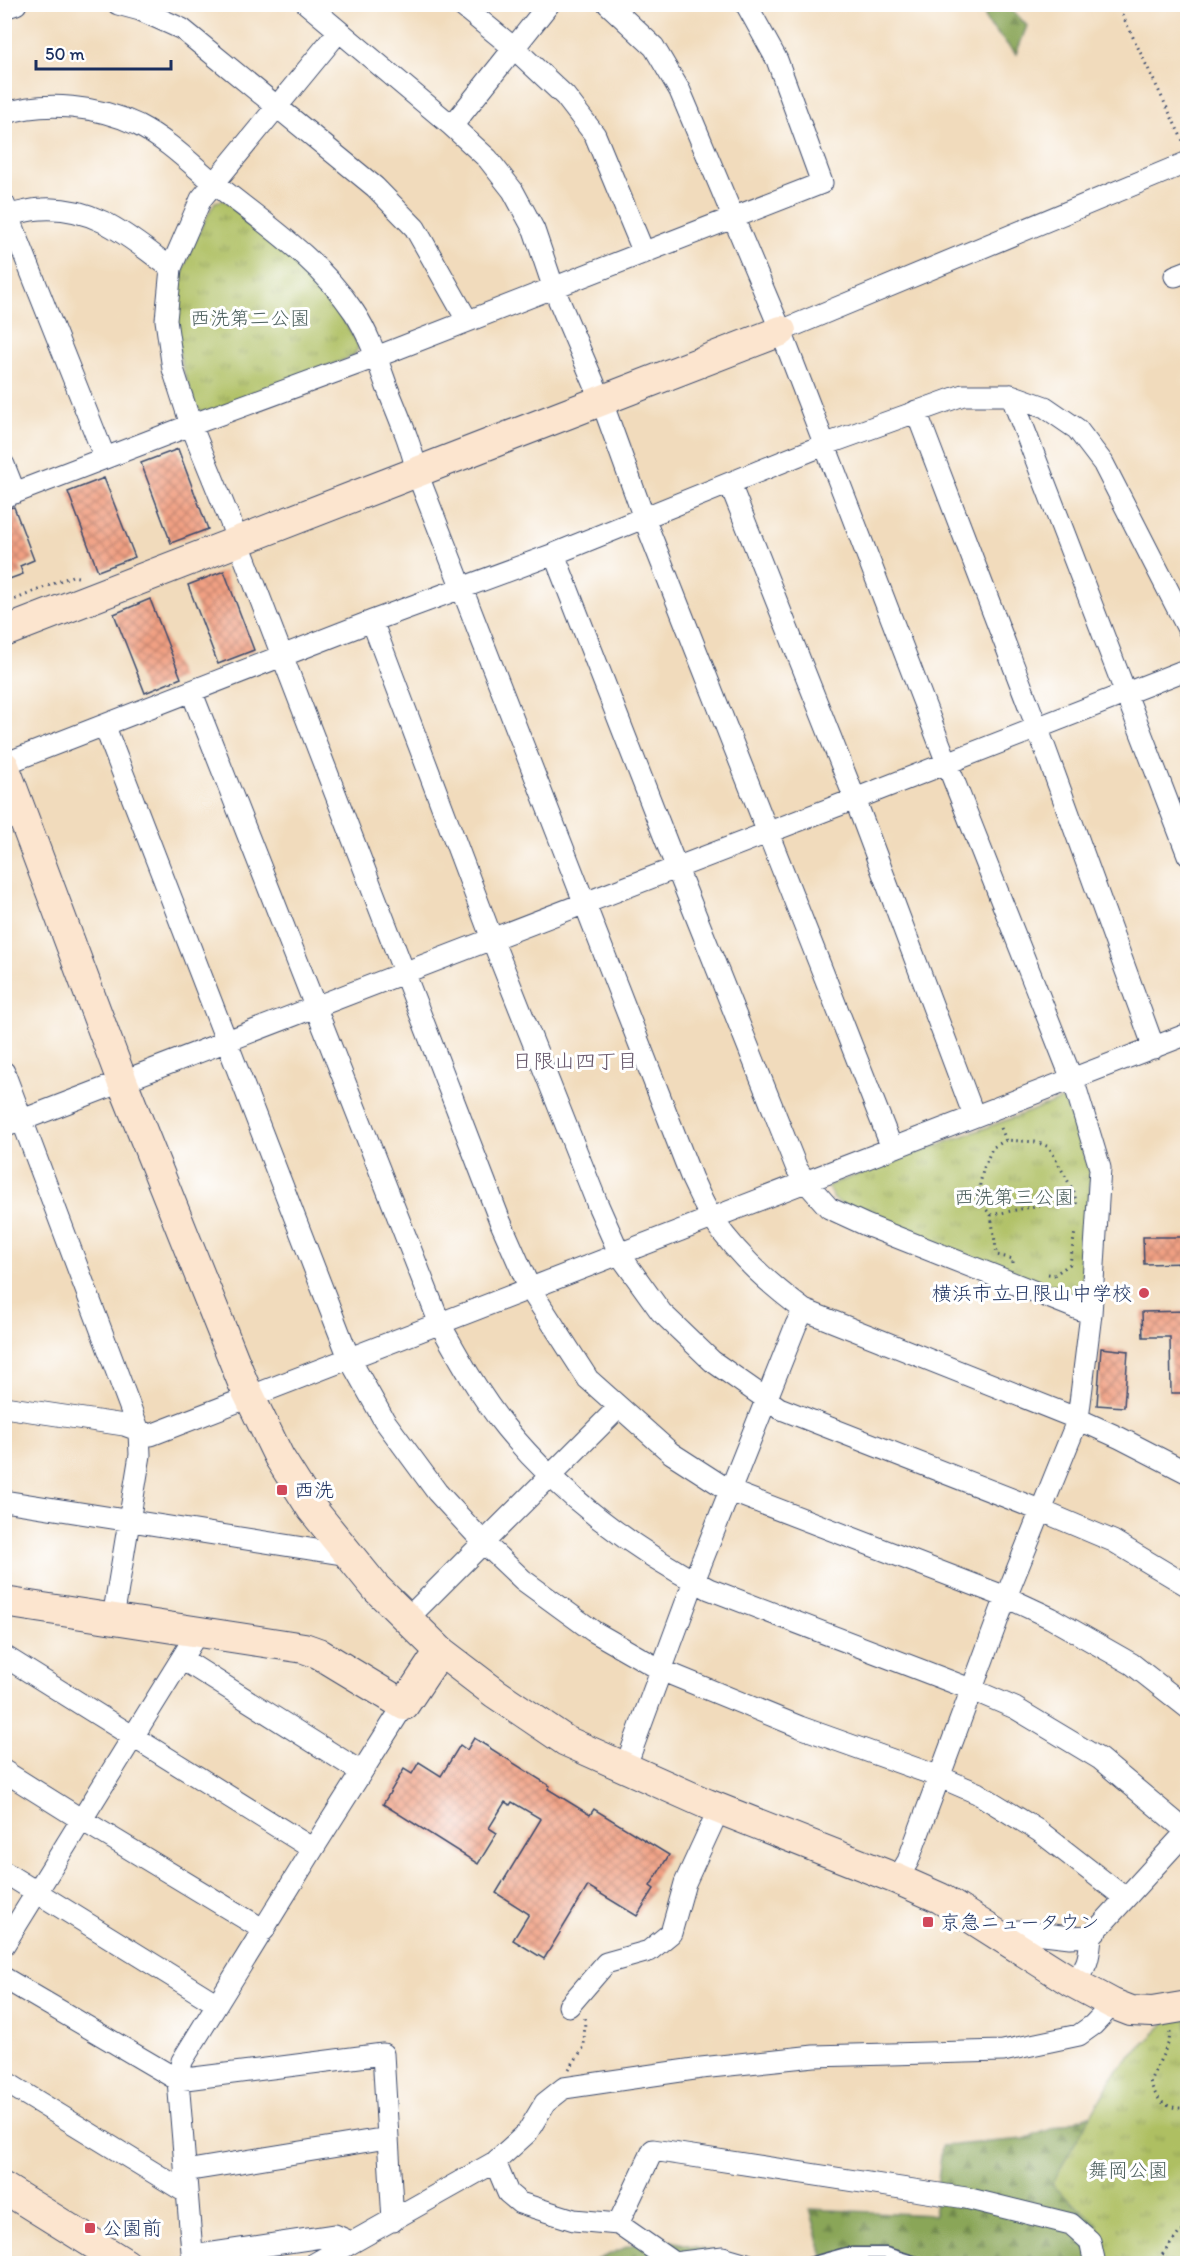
<svg xmlns="http://www.w3.org/2000/svg" width="1192" height="2268" font-family="Itim,'Klee One',sans-serif">
<defs>
<pattern id="forest-firs" width="22" height="20" patternUnits="userSpaceOnUse" patternTransform="scale(1.5)"><rect width="22" height="20" fill="#8aa658"/><path d="M5 1l3.5 6h-7zM16 11l3.5 6h-7z" fill="#70884c"/></pattern>
<pattern id="park-tufts" width="24" height="20" patternUnits="userSpaceOnUse" patternTransform="scale(1.5)"><rect width="24" height="20" fill="#aebf62"/><path d="M3 7l-1-3M5 7V3M7 7l1-3M15 17l-1-3M17 17v-4M19 17l1-3" fill="none" stroke="#8d9c54"/></pattern>
<pattern id="building-cross-hatch" width="8" height="8" patternUnits="userSpaceOnUse" patternTransform="scale(1.5)"><rect width="8" height="8" fill="#f1a083"/><path d="M0 0l8 8M0 8l8-8" fill="none" stroke="#c2836e"/></pattern>
</defs>
<rect width="100%" height="100%" fill="#fff"/>
<filter id="ink" filterUnits="userSpaceOnUse"><feTurbulence type="fractalNoise" baseFrequency=".0167" numOctaves="2"/><feDisplacementMap in="SourceGraphic" scale="12" xChannelSelector="R" yChannelSelector="G"/><feConvolveMatrix kernelMatrix="1 2 1 2 8 2 1 2 1" color-interpolation-filters="sRGB"/></filter>
<filter id="wash" filterUnits="userSpaceOnUse"><feTurbulence type="fractalNoise" baseFrequency=".008" numOctaves="4" result="noise"/><feDisplacementMap in="SourceGraphic" scale="24" xChannelSelector="R" yChannelSelector="G"/><feGaussianBlur stdDeviation="1.35" result="paint"/><feColorMatrix in="noise" values="0 0 0 0 0 0 0 0 0 0 0 0 0 0 0 0 0 1.4 0 .05"/><feComposite in="paint" operator="in"/></filter>
<g filter="url(#wash)">
<rect width="100%" height="100%" fill="#f1dbbc"/>
<path fill="url(#forest-firs)" stroke="#526a5b" stroke-width="1.5" d="M982,5H1008L1027,26L1016,54L987,22Z
M1109,2108L1187,2263H825L810,2209L934,2215L942,2146L1024,2139Z
M652,2236L758,2263L587,2264Z"/>
<path fill="url(#park-tufts)" stroke="#647760" stroke-width="1.5" d="M224,200L294,259L333,302L359,346L354,356L207,414L197,409C192,395 186,380 182,365C166,302 184,256 215,202Z
M1064,1099L1091,1174L1081,1298L1074,1302L859,1216L834,1199L827,1186Z
M1187,2002V2263H1103L1098,2224L1051,2185L1117,2070Z"/>
<g id="blocks">
<path fill="url(#building-cross-hatch)" d="M178,449L208,529L171,543L141,463Z
M104,478L135,557L98,571L68,492Z
M14,507L34,560L20,566L23,574L4,581V509Z
M224,571L254,650L218,664L188,585Z
M150,599L181,678L145,693L114,614Z
M1143,1237H1188V1263L1144,1264Z
M1188,1311V1393H1171L1170,1337H1143L1142,1312Z
M1101,1348L1128,1351L1124,1407L1097,1405Z
M474,1738L550,1786L548,1789L590,1815L594,1809L669,1855L650,1886L654,1889L637,1916L588,1886L544,1959L513,1940L529,1914L496,1893L541,1819L512,1802L510,1805L505,1802L489,1828L497,1833L478,1864L383,1804L404,1769L412,1774L419,1762L441,1776L460,1745L467,1750Z"/>
</g>
</g>
<g filter="url(#ink)">
<use href="#blocks" fill-opacity="0" stroke="#3b496c" stroke-width="1.5"/>
<g fill="none" stroke-linecap="round" stroke-linejoin="round">
<g stroke="#3b496c" stroke-width="13">
<path id="lane" d="M806,2264L846,2253H886L923,2264"/>
</g>
<g stroke="#3b496c" stroke-width="23">
<path id="street" d="M118,4L140,10L182,29L375,187L415,228L467,320
M307,4L452,126L488,159L513,191L534,230L554,289L602,402L644,518L892,1148
M460,4L515,49L565,96L595,135L644,253
M608,4L654,47L680,91L781,331L952,776L1077,1092L1100,1168L1091,1314L1078,1419L1006,1597L908,1861L897,1879
M4,8L16,4
M339,31L201,199L171,268L166,320L173,369L191,425L231,523L500,1221L530,1289L588,1379L671,1453L730,1491L1006,1597L1051,1618L1132,1664L1188,1708
M4,114C45,100 99,106 138,125C167,140 189,162 214,183C264,223 318,258 354,312C369,334 378,362 387,387C398,415 411,443 417,473L692,1179C699,1193 705,1209 714,1221C739,1257 769,1284 804,1310L1078,1419L1120,1438L1188,1473
M452,126L549,4
M4,204L105,458
M9,215C20,213 31,209 42,209C96,206 130,238 171,268
M1175,276L1188,271
M781,331L1188,162
M1011,395L1188,855
M916,411L1045,748L1154,1048
M4,465L15,493
M730,484L855,799L974,1116
M4,497L191,425L376,357L822,183L777,60L746,4
M554,554L670,851L797,1169L806,1182L829,1208L866,1225L1091,1314
M372,621L492,939L597,1203L620,1255L661,1312L712,1361L779,1408L1042,1511L1113,1541L1188,1586
M192,693L440,1324C460,1360 480,1396 506,1428C561,1495 633,1550 709,1589L973,1690L1015,1708L1100,1759L1186,1831
M105,727L349,1358L384,1420L437,1492L484,1543L523,1580L593,1631L661,1670L800,1727L940,1777L977,1793L1039,1831L1125,1898
M4,764L372,621L554,554L824,445L963,395H1011L1045,407L1077,429L1103,463L1188,629
M4,1072L139,1431L140,1455L113,1618
M4,1127L855,799L1188,669
M4,1407L124,1425L151,1435L1188,1034
M4,1501L348,1555
M407,1619L618,1408
M4,1656L313,1849
M182,1659L361,1772
M625,1768L694,1581L796,1325L804,1310
M4,1771L82,1820L264,1930
M4,1872L217,2004
M1005,1938L1018,1931L1070,1937L1091,1936
M4,1945L198,1632
M4,1978L178,2080L383,2054L393,2221
M1072,1982C1089,1966 1089,1958 1091,1936L1188,1830
M569,2006L606,1963L649,1951L671,1933L685,1883L719,1809
M4,2081L187,2193
M495,2162L508,2193L520,2203L574,2220L618,2224L674,2263L723,2257L747,2264
M185,2171L387,2138
M618,2224L653,2150L966,2198L1071,2224L1090,2241L1095,2264
M193,2256L335,2235L351,2242
M193,2264L178,2080L182,2061L313,1849L404,1705
M314,2264L495,2162L527,2133L545,2103L564,2088L701,2068L814,2056L1003,2051L1079,2035L1093,2025L1113,2004"/>
</g>
<g stroke="#3b496c" stroke-width="32">
<path id="secondary" d="M4,632L781,331
M4,766L122,1081L243,1383L279,1457L312,1509L376,1588L440,1651L495,1693L566,1741L707,1804L897,1879L940,1898L1072,1982L1113,2004L1131,2011L1152,2012L1188,2006
M4,1602L304,1648L318,1653L404,1705L440,1651
M4,2188L126,2264"/>
</g>
<path stroke="#3b496c" stroke-width="3" stroke-dasharray="1.5 4.5" stroke-linecap="butt" d="M1117,4L1184,143
M4,604L72,576L78,577
M1001,1128L1006,1140
M991,1215L1076,1198
M1013,1263V1259L997,1255L991,1215L977,1199L983,1170L992,1148L1006,1140L1036,1142L1049,1147L1074,1192L1077,1207
M1048,1274L1054,1275L1070,1264L1075,1231
M1170,2032L1169,2042L1150,2081C1157,2102 1165,2109 1188,2108
M569,2069L584,2047L585,2017
M1155,2264L1180,2232L1188,2230"/>
<use href="#lane" stroke="#fff" stroke-width="10"/>
<use href="#street" stroke="#fff" stroke-width="21"/>
<use href="#secondary" stroke="#fce5cf" stroke-width="30"/>
</g>
</g>
<g fill="#d1495b" stroke="#fff" stroke-width="2">
<circle cx="1144" cy="1293" r="6"/>
<rect x="276" y="1484" width="12" height="12" rx="3"/>
<rect x="922" y="1916" width="12" height="12" rx="3"/>
<rect x="84" y="2222" width="12" height="12" rx="3"/>
</g>
<g text-anchor="middle" stroke-width="6" stroke-linejoin="round" paint-order="stroke">
<g font-size="20" fill="#4e615f" stroke="#fff">
<text x="250" y="325">西洗第二公園</text>
<text x="1014" y="1204">西洗第三公園</text>
<text x="1128" y="2177">舞岡公園</text>
</g>
<g font-size="20" fill="#1b2f5e" stroke="#fff" text-anchor="start">
<text x="1132" y="1300" text-anchor="end">横浜市立日限山中学校</text>
<text x="294" y="1497">西洗</text>
<text x="940" y="1929">京急ニュータウン</text>
<text x="102" y="2235">公園前</text>
</g>
<g font-size="21" fill="#66576b" stroke="#fff">
<text x="575" y="1068">日限山四丁目</text>
</g>
</g>
<rect width="1192" height="2268" fill="none" stroke="#fff" stroke-width="24"/>
<path d="M36 60v9h135v-9" fill="none" stroke="#1b2f5e" stroke-width="3"/>
<text x="45" y="60" font-size="18" fill="#1b2f5e" stroke="#ffffff" stroke-width="4.5" paint-order="stroke">50 m</text>
</svg>
